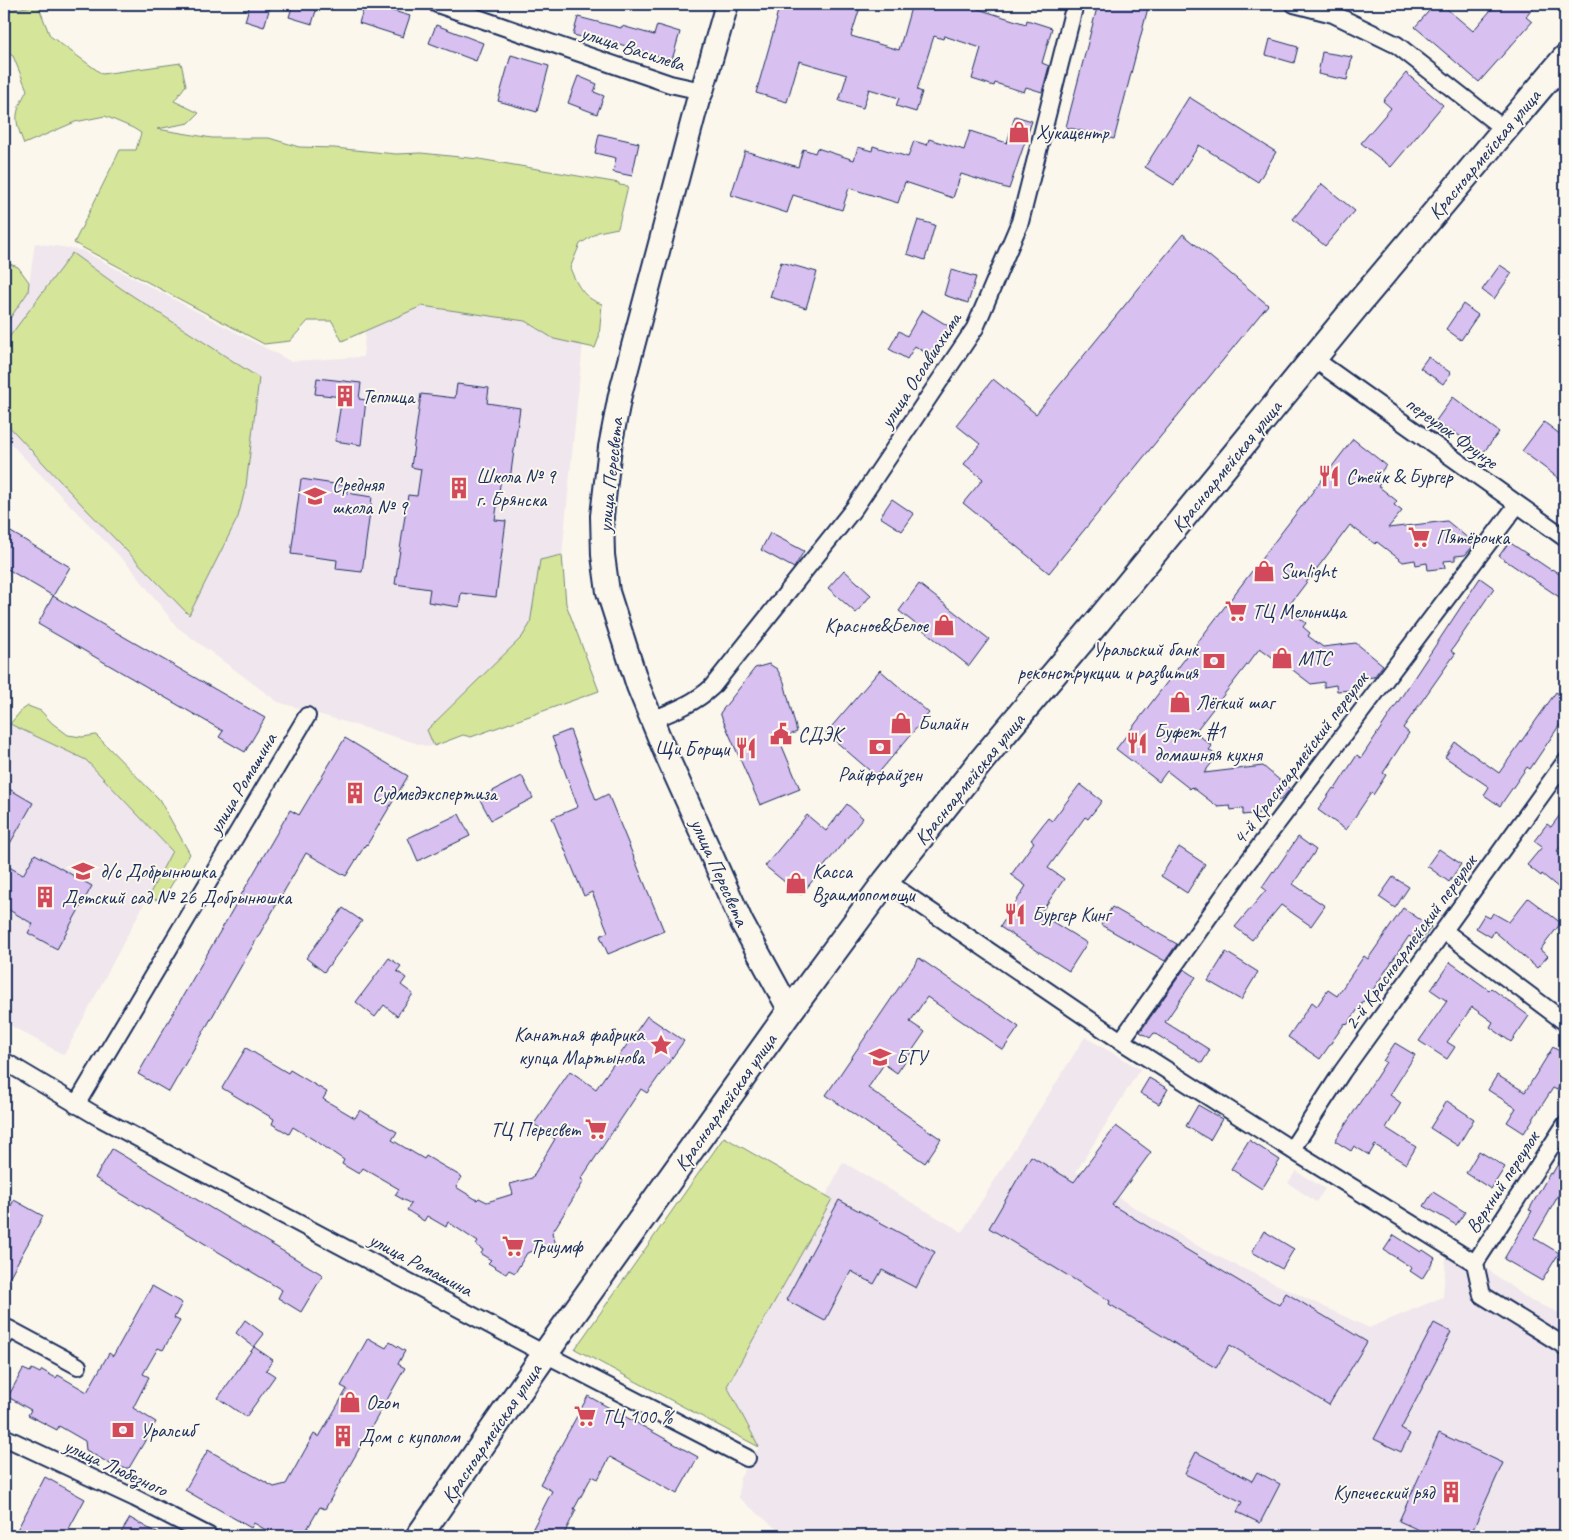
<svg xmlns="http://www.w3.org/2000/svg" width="1569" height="1540" font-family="Caveat,sans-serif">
<rect width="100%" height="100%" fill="#fbf7ec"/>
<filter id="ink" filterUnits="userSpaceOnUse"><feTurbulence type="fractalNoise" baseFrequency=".02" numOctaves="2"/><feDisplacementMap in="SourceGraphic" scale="10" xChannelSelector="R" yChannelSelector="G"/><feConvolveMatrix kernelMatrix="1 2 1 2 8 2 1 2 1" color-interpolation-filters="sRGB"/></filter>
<g filter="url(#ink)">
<path fill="#f0e6ed" d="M35,243L81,250L290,361L363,357L366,324L421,302L566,324L584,333L562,555L566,604L599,691L471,737L463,735L429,747L278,702L177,627L132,569L4,437V327L28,291Z
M10,724L86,760L172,851L64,1055L4,1022V730Z
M1085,1037L1140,1069L1076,1172L1206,1251L1369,1328L1443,1297L1446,1258L1455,1246L1531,1301L1565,1315V1536H785L739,1498L740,1478L759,1447L727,1386L832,1199L826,1196L843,1162L962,1232Z
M1296,1171L1325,1189L1316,1202L1288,1183Z"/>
<path fill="#d5e69a" stroke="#788a7c" d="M38,5L50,36L102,74L181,63L186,85L174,101L199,113L189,123L157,129L212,138H269L299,147L334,148L396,154L421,153L479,159L619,183V185L628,186L618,228L598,232L580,244L570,268C577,285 583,298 602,304L599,337L595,348L554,339L525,321L422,306L342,341L332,321H308L290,341L264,344L74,243L120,150H136L141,133L133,128L105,116L75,122L24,144C14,118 14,115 27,90L13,56L4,51V11Z
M72,253L122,289L259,378L246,486L238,517L189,615L86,509L4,421V344Z
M4,262L18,267L29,282L28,292L4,327Z
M562,555L566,604L599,691L471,737L463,735L434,746L427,730L522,637L530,624L540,560Z
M28,706L41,711L52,723L68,735L82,737L96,735L159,799L190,854L169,889L157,900L148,897L172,851L86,760L10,724L21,711Z
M724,1137L832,1199L727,1386L759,1447L575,1349Z"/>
<path fill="#d8c0f0" stroke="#1b2f5e" d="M250,4H258L270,7L264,27L245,21Z
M293,4H318L312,24L289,17Z
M365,4H370L410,16L403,37L359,23Z
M780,4H861L851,36L899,50L912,4H979L978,9L1026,24L1027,20L1052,28L1042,63L1049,66L1042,92L1026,87L1024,92L995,83L994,86L972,79L981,48L944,36L943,39L934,36L917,90L922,92L916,112L896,106L899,98L869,89L863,108L839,101L847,75L799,61L787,102L756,93L777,19L776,18Z
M1098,4H1149L1114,139L1066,127Z
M1435,4H1441L1473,31L1496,4H1536L1526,17L1532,22L1479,82L1415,27Z
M578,17L621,28L622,26L654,35L657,25L680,32L672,60L596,37L595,40L573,35Z
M436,25L483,43L476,61L429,43Z
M1270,39L1298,47L1294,63L1266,55Z
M1322,52L1352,57L1347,80L1318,74Z
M511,55L549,66L537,112L498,101Z
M1406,73L1443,105L1391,167L1361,143L1391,108L1383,101Z
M578,76L597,84L594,92L604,96L597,114L568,103Z
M1189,97L1276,152L1258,182L1199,145L1174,185L1145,167Z
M1015,116L1032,121L1009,189L961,174L953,198L905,182L898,203L849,188L842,210L793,195L787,213L731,195L745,151L798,167L803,149L815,153L817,148L854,160L858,147L872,151L873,146L908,157L914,141L927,145L929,139L964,150L970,131L1007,143Z
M599,134L639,143L632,176L613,172L616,158L595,153Z
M1322,184L1355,211L1325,246L1293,219Z
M918,220L935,225L925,260L907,254Z
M1183,234L1268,305L1049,573L963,503L983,479L964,464L980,444L956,425L993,379L1036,414Z
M781,262L817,272L806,308L770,297Z
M1500,265L1512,273L1494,299L1482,290Z
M951,270L976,277L968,303L944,295Z
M1463,304L1478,315L1461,340L1446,329Z
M922,310L950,327L932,357L915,346L907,359L889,349L899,331L907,336Z
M1428,357L1451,373L1443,384L1420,368Z
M317,378L361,383L359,399L366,400L361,445L335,441L342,397L315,394Z
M457,384L489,388L487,403L520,408L510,479L501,478L495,520L506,521L496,597L461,593L459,607L428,602L430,589L395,584L408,495L417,496L421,469L411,467L421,394L455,398Z
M1453,397L1499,432L1483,453L1450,429L1449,431L1435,422Z
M1544,422L1565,438V483L1522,451Z
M1353,439L1386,465L1376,479L1381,483L1378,486L1397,501L1394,505L1402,511L1388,528L1447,521L1475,544L1465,555L1455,556V560L1444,561L1445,568L1428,570L1427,563L1416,565L1415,560L1403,562L1377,542L1375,544L1350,525L1287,608L1306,623L1303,627L1310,633L1308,636L1323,647L1356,643L1383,665L1374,677L1364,678V682L1353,683L1354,690L1337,691L1336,685L1324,687V682L1311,684L1285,664L1284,666L1260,648L1195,732L1212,746L1209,750L1217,756L1204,773L1263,766L1290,789L1281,800L1270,801L1271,806L1260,807V813L1243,815V808L1231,810L1230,806L1218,807L1192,787L1190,789L1167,771L1159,782L1116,749Z
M301,479L348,486L347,493L372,497L362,572L336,569L337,560L291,554Z
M892,499L914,514L902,531L880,517Z
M4,528L70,567L53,596L4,567Z
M770,533L804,551L794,568L761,550Z
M1509,542L1551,570L1552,569L1565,578V601L1499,556Z
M844,570L871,595L856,613L828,588Z
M1480,578L1494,588L1451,651L1455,654L1403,728L1409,733L1383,773L1386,775L1373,795L1371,793L1346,830L1318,810L1333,788L1335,789L1357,755L1361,758Z
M919,584L989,639L969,666L899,611Z
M53,596L265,718L245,752L219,737L223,731L38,624Z
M769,664L777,669L784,682L797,732L779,739L800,789L760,805L720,713L755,668Z
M880,670L929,713L876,776L826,733Z
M1556,692L1565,699V717L1530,769L1527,767L1500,806L1484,795L1489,787L1445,757L1455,742L1499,773Z
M570,730L596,800L608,794L664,931L608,954L600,936L608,932L592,892L584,896L552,818L578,807L552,737Z
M345,738L408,776L367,845L366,844L346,876L306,853L169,1092L138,1074L290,810L299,815Z
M522,776L533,798L491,820L479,798Z
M1080,784L1102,801L1088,819L1085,817L1048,868L1064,879L1040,914L1087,943L1069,971L1000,927L1026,886L1011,875L1034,842L1031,840L1048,818L1052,821Z
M4,786L33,803L4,854Z
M847,804L863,818L801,895L765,866L807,815L826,831Z
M1565,808V841L1557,851L1565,857V893L1542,874L1541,876L1527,865L1542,847L1534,841L1547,824L1551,827Z
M459,814L470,836L418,861L408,838Z
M1298,837L1316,850L1293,884L1325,906L1311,926L1281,905L1252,940L1235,927L1266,890L1262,887L1273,871L1274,872Z
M1179,847L1205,864L1187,893L1161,876Z
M1439,849L1461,864L1449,882L1427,866Z
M35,854L92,886L57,949L28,933L33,924L4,907V864L23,875Z
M1393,877L1409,887L1395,908L1379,897Z
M1528,898L1561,923L1540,950L1548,956L1537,968L1494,931L1491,937L1476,928L1484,915L1490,918L1493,913L1509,922Z
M1112,907L1177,944L1165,961L1101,925Z
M343,908L362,921L324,972L306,958Z
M1403,908L1431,927L1420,943L1409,936L1366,1000L1365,999L1347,1025L1345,1023L1320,1059L1288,1037L1312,1002L1317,1006L1328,990L1337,996L1364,956L1368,959Z
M1226,952L1258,972L1241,1000L1208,981Z
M389,958L401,966L397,971L406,978L401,985L413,994L397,1016L384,1005L375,1017L356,1002Z
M919,958L1019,1027L1003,1050L927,997L910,1022L925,1032L897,1073L884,1064L868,1088L941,1139L925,1163L826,1095Z
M1450,962L1489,990L1491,988L1529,1016L1511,1042L1490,1027L1493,1022L1472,1007L1447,1042L1455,1047L1447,1059L1419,1041L1447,1001L1431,990Z
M1184,969L1196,977L1165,1022L1210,1050L1202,1063L1154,1033L1150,1038L1140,1032Z
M647,1016L684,1041L647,1093L641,1089L581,1179L584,1181L552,1233L556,1244L527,1253L515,1273L509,1270L506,1274L488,1263L491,1260L481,1254L483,1250L476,1245L478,1242L448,1222L446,1227L427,1216L424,1221L407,1210L411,1204L395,1195L399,1189L363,1168L359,1174L342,1164L344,1160L319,1143L293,1127L289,1134L272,1124L274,1119L222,1088L246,1048L288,1073L290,1070L327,1092L323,1099L355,1118L360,1110L397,1132L392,1140L424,1159L426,1156L462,1177L456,1187L477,1200L479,1198L487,1202L513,1194L510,1184L532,1178L555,1139L534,1124L570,1071L596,1089Z
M1395,1043L1415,1055L1390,1095L1401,1103L1386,1128L1416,1147L1406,1164L1375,1145L1369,1155L1354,1146L1351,1151L1335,1141L1386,1062L1383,1061Z
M1553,1047L1565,1055V1077L1557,1090L1553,1088L1524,1133L1507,1122L1516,1108L1488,1090L1497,1075L1525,1092Z
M1149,1078L1168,1089L1159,1104L1140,1093Z
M1447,1101L1474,1119L1458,1146L1430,1128Z
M1198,1105L1222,1119L1210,1140L1186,1126Z
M1116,1126L1151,1152L1112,1205L1279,1305L1286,1293L1367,1342L1329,1405L1230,1345L1216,1368L1109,1304L1110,1301L989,1228L1031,1156L1074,1182Z
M1249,1140L1280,1160L1262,1189L1231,1169Z
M112,1149L323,1275L301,1312L278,1298L282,1290L95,1178Z
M1479,1151L1505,1167L1491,1189L1466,1173Z
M1565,1152V1184L1534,1238L1559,1253L1542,1281L1504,1259L1532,1211L1529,1210L1550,1173L1552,1174Z
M1433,1192L1465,1212L1456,1225L1424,1206Z
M14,1200L43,1216L4,1287V1219Z
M839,1200L935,1252L916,1288L882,1270L874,1284L851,1271L825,1321L786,1300Z
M1264,1231L1294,1249L1282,1269L1252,1252Z
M1394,1235L1421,1252L1423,1250L1435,1258L1422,1279L1410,1271L1412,1268L1384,1250Z
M152,1286L182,1303L174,1318L180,1321L163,1350L158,1348L143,1374L149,1377L133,1408L156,1422L129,1468H117L86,1450L85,1441L59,1426L57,1430L28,1415L31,1410L8,1397L23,1369L30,1372L32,1369L40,1373L42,1370L56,1378L58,1375L87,1392L109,1353L113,1356Z
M245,1320L264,1334L254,1347L236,1333Z
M1434,1323L1451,1332L1401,1429L1410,1434L1401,1452L1374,1439Z
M368,1338L386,1348L390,1342L405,1351L398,1364L405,1368L325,1509L320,1507L303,1536H276L254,1523L251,1528L185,1490L208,1450L274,1487L286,1484L314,1434L319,1437L347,1389L341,1386Z
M254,1347L273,1360L266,1370L275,1376L246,1417L218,1398Z
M588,1396L698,1457L677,1494L610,1457L598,1479L592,1476L574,1509L576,1510L563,1536H529L552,1491L540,1484Z
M1439,1433L1503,1463L1470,1536H1432L1399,1521Z
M1196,1452L1252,1481L1257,1472L1280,1484L1260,1523L1237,1512L1242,1502L1185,1474Z
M45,1477L85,1499L65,1536H28L17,1530Z
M130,1518L162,1536H119Z"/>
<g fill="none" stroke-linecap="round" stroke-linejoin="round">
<g stroke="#1b2f5e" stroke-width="20">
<path id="street" d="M437,4L670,84L702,91
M1294,4L1333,14L1397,45L1505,130
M1553,72L1565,83
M1314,359L1565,538
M652,720C674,711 695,703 712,687L855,507L975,328L1020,222L1075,4
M886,881L1121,1041L1300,1155L1475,1263L1482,1295L1563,1345L1565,1347
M1444,931L1565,1022
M1121,1041L1244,867L1517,505
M4,1061L100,1118L545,1354L747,1458
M76,1105L307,716
M1292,1149L1342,1072L1565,762
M1475,1263L1565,1125
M4,1338L9,1329L78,1366
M4,1437L135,1498L209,1536"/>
</g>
<g stroke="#1b2f5e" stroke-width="26">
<path id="secondary" d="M727,4L702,91L698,100L620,395L610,447L602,516L603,555L608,592L638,686L666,754L742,923L790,1011"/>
</g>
<g stroke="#1b2f5e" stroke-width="29">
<path id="primary" d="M419,1536L545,1354L790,1011L886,881L982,760L1095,625L1358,304L1565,58"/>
</g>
<use href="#street" stroke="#fbf7ec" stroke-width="16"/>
<use href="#secondary" stroke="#fbf7ec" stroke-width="22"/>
<use href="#primary" stroke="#fbf7ec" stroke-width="25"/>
</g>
</g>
<defs>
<g id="shop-bare" transform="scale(1.725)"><path d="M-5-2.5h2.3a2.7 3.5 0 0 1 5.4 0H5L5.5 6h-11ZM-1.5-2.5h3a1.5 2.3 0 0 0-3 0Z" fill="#d1495b" stroke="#fbf7ec" stroke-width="2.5" paint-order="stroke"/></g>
<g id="building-bare" transform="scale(1.725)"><path d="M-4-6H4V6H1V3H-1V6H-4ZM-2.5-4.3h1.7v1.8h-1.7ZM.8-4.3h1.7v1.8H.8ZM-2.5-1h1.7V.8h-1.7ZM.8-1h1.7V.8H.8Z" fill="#d1495b" stroke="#fbf7ec" stroke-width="2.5" paint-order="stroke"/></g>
<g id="restaurant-bare" transform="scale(1.725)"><path d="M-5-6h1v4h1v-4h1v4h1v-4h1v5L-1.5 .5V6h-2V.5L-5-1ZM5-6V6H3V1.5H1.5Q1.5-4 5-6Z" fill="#d1495b" stroke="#fbf7ec" stroke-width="2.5" paint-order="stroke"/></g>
<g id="school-bare" transform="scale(1.725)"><path d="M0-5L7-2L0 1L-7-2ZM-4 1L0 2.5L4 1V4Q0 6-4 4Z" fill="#d1495b" stroke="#fbf7ec" stroke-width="2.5" paint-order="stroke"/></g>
<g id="supermarket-bare" transform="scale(1.725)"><path d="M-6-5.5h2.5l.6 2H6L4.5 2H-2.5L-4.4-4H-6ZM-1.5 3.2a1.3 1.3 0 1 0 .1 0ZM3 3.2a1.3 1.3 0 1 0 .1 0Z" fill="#d1495b" stroke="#fbf7ec" stroke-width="2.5" paint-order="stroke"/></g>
<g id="bank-bare" transform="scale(1.725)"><path d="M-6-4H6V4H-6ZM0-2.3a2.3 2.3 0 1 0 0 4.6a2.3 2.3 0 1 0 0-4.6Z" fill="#d1495b" stroke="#fbf7ec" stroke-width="2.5" paint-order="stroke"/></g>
<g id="civic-bare" transform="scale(1.725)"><path d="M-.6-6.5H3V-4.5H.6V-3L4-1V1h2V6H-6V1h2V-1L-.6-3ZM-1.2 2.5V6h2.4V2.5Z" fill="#d1495b" stroke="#fbf7ec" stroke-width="2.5" paint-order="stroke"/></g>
<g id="sight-bare" transform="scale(1.725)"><path d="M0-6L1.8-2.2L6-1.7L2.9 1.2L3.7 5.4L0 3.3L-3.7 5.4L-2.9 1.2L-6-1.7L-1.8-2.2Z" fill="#d1495b" stroke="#fbf7ec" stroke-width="2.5" paint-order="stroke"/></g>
<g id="university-bare" transform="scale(1.725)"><path d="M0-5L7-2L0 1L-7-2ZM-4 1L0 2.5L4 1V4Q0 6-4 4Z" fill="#d1495b" stroke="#fbf7ec" stroke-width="2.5" paint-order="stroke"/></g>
</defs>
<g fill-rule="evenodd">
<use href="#shop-bare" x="1019" y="132"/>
<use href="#building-bare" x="345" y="396"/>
<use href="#restaurant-bare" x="1329" y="476"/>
<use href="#building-bare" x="459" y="488"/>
<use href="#school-bare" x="315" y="496"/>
<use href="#supermarket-bare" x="1419" y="537"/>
<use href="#shop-bare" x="1264" y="571"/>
<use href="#supermarket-bare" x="1236" y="611"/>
<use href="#shop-bare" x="944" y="625"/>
<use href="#shop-bare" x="1282" y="658"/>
<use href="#bank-bare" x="1214" y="661"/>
<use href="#shop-bare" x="1180" y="702"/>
<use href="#shop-bare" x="901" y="723"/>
<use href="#civic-bare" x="781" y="734"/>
<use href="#restaurant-bare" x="1137" y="743"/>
<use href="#bank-bare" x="880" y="747"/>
<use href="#restaurant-bare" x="746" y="748"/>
<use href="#building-bare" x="355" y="793"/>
<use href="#school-bare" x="83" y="871"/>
<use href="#shop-bare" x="796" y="883"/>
<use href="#building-bare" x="45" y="897"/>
<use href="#restaurant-bare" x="1015" y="914"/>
<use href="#sight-bare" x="661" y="1045"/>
<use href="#university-bare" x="880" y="1057"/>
<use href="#supermarket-bare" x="596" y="1129"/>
<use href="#supermarket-bare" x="513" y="1246"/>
<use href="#shop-bare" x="350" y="1402"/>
<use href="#supermarket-bare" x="585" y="1416"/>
<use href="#bank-bare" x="123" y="1430"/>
<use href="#building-bare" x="343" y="1436"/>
<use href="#building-bare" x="1451" y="1492"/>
</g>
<g text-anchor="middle" stroke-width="4" stroke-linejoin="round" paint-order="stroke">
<g font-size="20" fill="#1b2f5e" stroke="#fbf7ec">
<text transform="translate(633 48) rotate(18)" y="7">улица Василева</text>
<text transform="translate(1484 154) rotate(-50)" y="7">Красноармейская улица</text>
<text transform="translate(920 370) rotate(-57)" y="7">улица Осоавиахима</text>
<text transform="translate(1452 432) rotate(36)" y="7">переулок Фрунзе</text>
<text transform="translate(1226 466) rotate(-51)" y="7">Красноармейская улица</text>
<text transform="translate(610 475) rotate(-84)" y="7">улица Пересвета</text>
<text transform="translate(1300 758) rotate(-53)" y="7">4-й Красноармейский переулок</text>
<text transform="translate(969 779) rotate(-51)" y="7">Красноармейская улица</text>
<text transform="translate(242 783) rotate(-59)" y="7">улица Ромашина</text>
<text transform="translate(720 872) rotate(66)" y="7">улица Пересвета</text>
<text transform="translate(1410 942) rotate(-54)" y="7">2-й Красноармейский переулок</text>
<text transform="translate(725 1102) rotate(-55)" y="7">Красноармейская улица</text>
<text transform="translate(1502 1182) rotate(-57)" y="7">Верхний переулок</text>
<text transform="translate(421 1264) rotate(28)" y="7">улица Ромашина</text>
<text transform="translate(491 1433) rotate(-56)" y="7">Красноармейская улица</text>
<text transform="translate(116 1467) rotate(25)" y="7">улица Любезного</text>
</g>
<g font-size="20" fill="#1b2f5e" stroke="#fbf7ec" text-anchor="start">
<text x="1036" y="139">Хукацентр</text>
<text x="362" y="403">Теплица</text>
<text x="476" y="483">Школа № 9<tspan x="476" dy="23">г. Брянска</tspan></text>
<text x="1346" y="483">Стейк &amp; Бургер</text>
<text x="332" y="491">Средняя<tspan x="332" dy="23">школа № 9</tspan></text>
<text x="1436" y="544">Пятёрочка</text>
<text x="1280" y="578">Sunlight</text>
<text x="1252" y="618">ТЦ Мельница</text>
<text x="928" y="632" text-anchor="end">Красное&amp;Белое</text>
<text x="1198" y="656" text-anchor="end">Уральский банк<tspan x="1198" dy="23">реконструкции и развития</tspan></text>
<text x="1298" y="665">МТС</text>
<text x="1196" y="709">Лёгкий шаг</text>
<text x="918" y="730">Билайн</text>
<text x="1154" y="738">Буфет #1<tspan x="1154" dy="23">домашняя кухня</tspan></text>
<text x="798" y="741">СДЭК</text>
<text x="729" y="755" text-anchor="end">Щи Борщи</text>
<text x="880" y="781" text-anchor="middle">Райффайзен</text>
<text x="372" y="800">Судмедэкспертиза</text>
<text x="100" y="878">д/с Добрынюшка</text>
<text x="812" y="878">Касса<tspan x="812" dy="23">Взаимопомощи</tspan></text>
<text x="62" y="904">Детский сад № 26 Добрынюшка</text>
<text x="1032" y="921">Бургер Кинг</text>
<text x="644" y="1041" text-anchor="end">Канатная фабрика<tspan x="644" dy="23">купца Мартынова</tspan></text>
<text x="896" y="1064">БГУ</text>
<text x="580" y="1136" text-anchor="end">ТЦ Пересвет</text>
<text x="530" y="1253">Триумф</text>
<text x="366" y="1409">Ozon</text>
<text x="602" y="1423">ТЦ 100 %</text>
<text x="140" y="1437">Уралсиб</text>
<text x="359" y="1443">Дом с куполом</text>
<text x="1434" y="1499" text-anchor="end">Купеческий ряд</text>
</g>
</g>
<rect width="1569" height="1540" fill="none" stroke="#fbf7ec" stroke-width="20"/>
<rect x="10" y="10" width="1549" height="1520" fill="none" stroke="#1b2f5e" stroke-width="2" filter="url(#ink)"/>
</svg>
